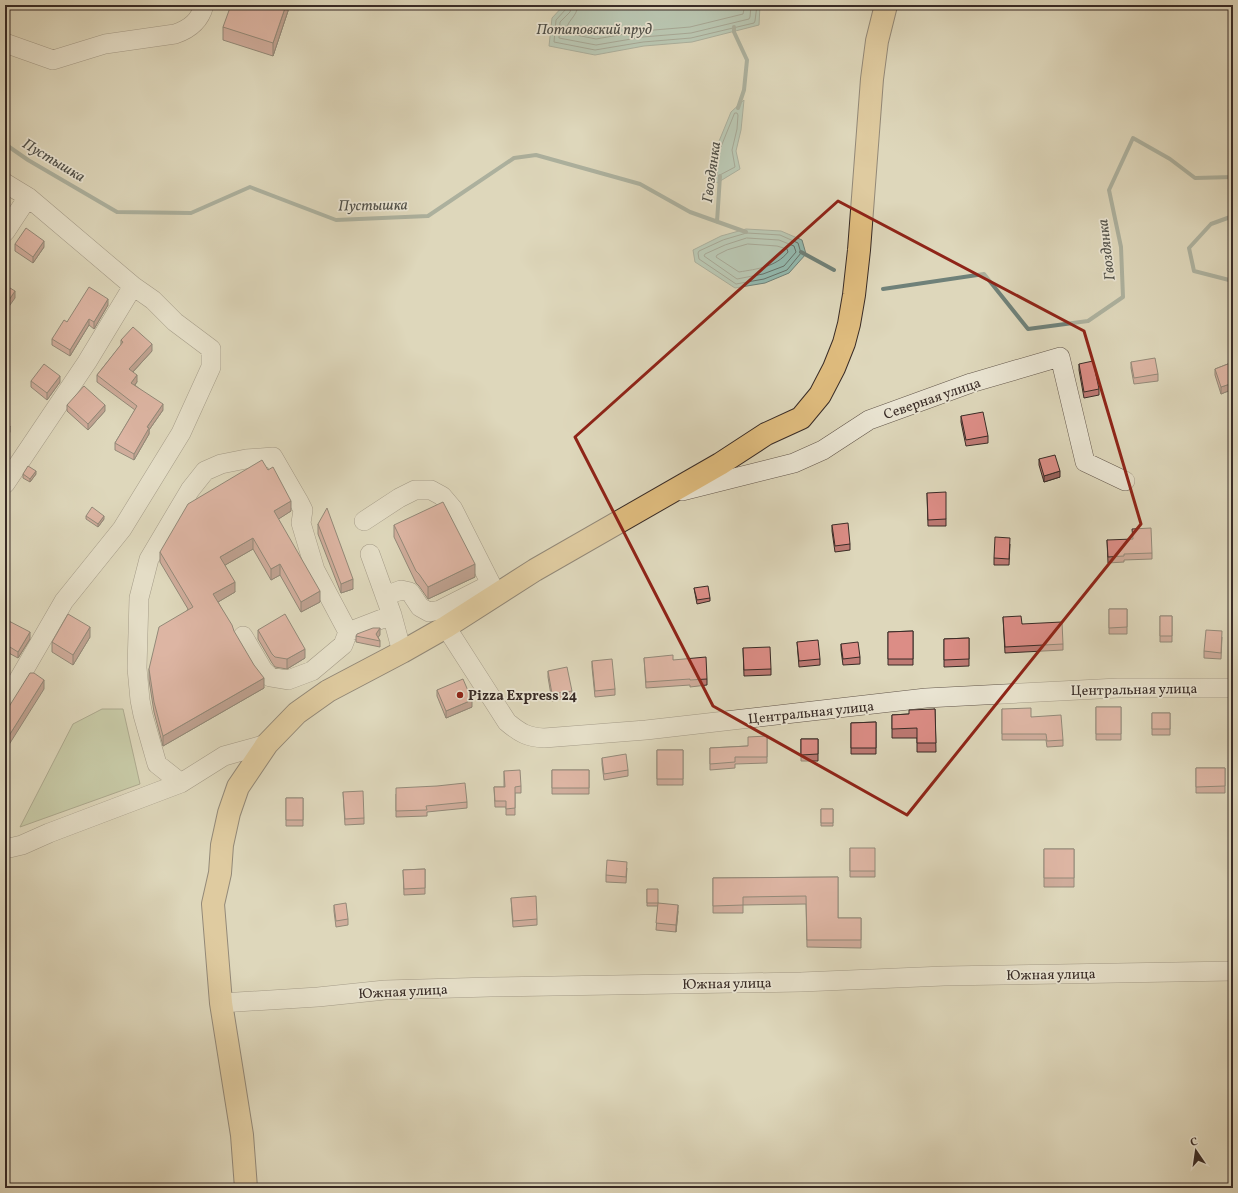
<svg xmlns="http://www.w3.org/2000/svg" width="1238" height="1193" font-family="Vollkorn,serif">
<rect width="100%" height="100%" fill="#ded7bb"/>
<filter id="stains"><feTurbulence type="fractalNoise" baseFrequency=".005" numOctaves="4"/><feColorMatrix values="0 0 0 0 .2 0 0 0 0 .09 0 0 0 0 .02 0 0 0 .5 -.17"/></filter>
<radialGradient id="worn" r=".72"><stop offset=".6" stop-color="#630" stop-opacity="0"/><stop offset="1" stop-color="#630" stop-opacity=".3"/></radialGradient>
<path fill="#afbf92" stroke="#74755c" d="M102,709H123L140,784L20,827L73,724Z"/>
<path fill="#93bab0" stroke="#6f8179" d="M564,5H760L759,25L692,42L644,46L595,55L549,46L552,18Z
M744,100L741,130L736,151L740,169L717,183L712,175L715,151L731,112Z
M746,229L781,231L802,240L806,254L789,273L765,283L735,288L695,262L693,250L721,236Z"/>
<g fill="none" stroke-linecap="round" stroke-linejoin="round">
<path stroke="#66726b" stroke-width="1" d="M567,5L566,9L556,20L554,42L595,50L643,42L691,38L754,23L755,21L757,5
M572,5L570,12L560,22L559,38L596,45L643,37L691,33L749,19L750,17L751,5
M578,5C577,18 566,20 566,33L596,39L642,31L690,27L743,14L745,5
M735,113H737L738,115L737,129L732,150L735,167L718,176L717,174L719,152Z
M747,233L780,235L798,243L801,253L787,270L764,279L736,284L699,259L698,253L699,251L723,240Z
M747,238L779,240L794,246L796,252L784,266L763,274L737,279L704,256L705,254L725,245Z
M748,244L777,246L787,249L788,252C776,267 757,269 739,272L716,257L717,255L727,250Z"/>
<path stroke="#6f8179" stroke-width="4" d="M734,27V32L747,60L744,90L738,108
M5,144L28,160L117,212L191,213L250,187L336,220L428,216L514,158L536,155L640,184L690,212L746,232
M1233,216L1211,224L1189,248L1194,271L1233,281
M717,222L720,176
M801,252L834,270
M883,289L984,274L1028,329L1088,321L1123,297L1121,247L1109,190L1133,138L1170,159L1195,178L1233,177"/>
<g stroke="#62564b" stroke-width="20">
<path id="minor" d="M5,43L53,60L105,44L175,34C190,29 200,21 204,5
M5,183L28,197L133,286L153,300L175,322L211,349V367L181,433L122,529L64,601L5,703
M5,232L28,197
M5,484L87,362L133,286
M682,491L794,463L823,450L869,420L971,383L1060,357L1085,462L1125,481
M364,521L399,498L415,490H431L442,496L453,509L491,584L495,595
M370,554L392,615L402,652
M385,596L401,590L410,592L420,607L429,612L440,610L491,584
M446,627L507,722C520,733 527,737 544,738L646,730L926,698L1118,688H1233
M243,636L263,670L270,677L288,680L312,671L343,645L348,632L392,615
M181,783L157,764L143,715L140,700L137,668L139,598L149,559L190,490L205,471L221,464L246,459L273,457L299,502L303,510L301,523L315,570L348,632
M5,849L22,845L49,833L181,783L224,756L267,744
M221,1003L318,997L385,990L490,987L801,982L944,976L1233,971"/>
</g>
<g stroke="#382b26" stroke-width="24">
<path id="major" d="M246,1188L242,1135L221,1003L213,904L220,873L222,845L229,813L238,787L267,744L297,713L328,691L402,652L446,627L535,570L720,464L766,434L801,418L820,395L834,368L844,343L849,324L854,295L859,250L872,79L877,41L886,5"/>
</g>
<use href="#minor" stroke="#eae5d3" stroke-width="19"/>
<use href="#major" stroke="#dfbc7e" stroke-width="22"/>
</g>
<path fill="#bd7973" stroke="#382b26" d="M288,5V11L273,56L223,40V27Z
M15,244L44,247L33,263L15,251Z
M108,305L94,329L89,325L70,356L52,345V339L67,322Z
M121,340L152,351L133,372L137,382L135,385L163,410L149,430V434L134,460L115,450V443L135,410L97,382V375L121,345Z
M1131,362L1158,374V381L1134,384L1131,368Z
M1233,362V389L1221,394L1215,375V369Z
M1079,364L1099,389V395L1084,398L1079,370Z
M31,381L60,382L47,400L31,387Z
M67,405L105,411L88,430L67,411Z
M961,416L988,436V443L966,446L961,422Z
M1039,459L1060,477L1044,482L1039,465Z
M23,474H36L30,482L23,478Z
M927,493L946,519V526H928Z
M291,511L278,519L320,602L301,612L280,575L271,580L253,549L225,565L235,592L218,602L264,688L163,746L154,712L149,680V669L188,609L160,562V552Z
M86,516L104,519L98,527L86,519Z
M318,524L353,589L341,593L318,534Z
M394,525L475,577L428,599L419,586L416,583L394,537Z
M832,525L850,544V550L835,552L832,531Z
M1107,540L1152,553V559L1124,560V562L1108,563Z
M1010,544L1009,565H994V558Z
M694,588L710,598V601L697,604Z
M1109,609H1127V634H1109Z
M1160,616H1172V642H1160Z
M1003,617L1022,624L1063,644V650L1005,653Z
M5,619L30,639L18,658L5,651Z
M258,630L305,658L287,669L275,667L272,663L258,639Z
M913,631V665H888V632Z
M380,635L378,637L380,641V647L356,642V636Z
M90,637L73,665L52,652V642Z
M1222,637L1221,659L1204,658V651Z
M969,638V666L944,667V639Z
M797,642L820,659V665L799,667Z
M841,644L860,657V664L843,665L841,650Z
M743,648L771,669V675L744,676Z
M644,658L673,660L707,679V685L690,687V685L646,688Z
M592,661L615,689V695L595,697L592,667Z
M548,671L572,691V697L552,701L548,677Z
M437,690L472,707L446,718L437,696Z
M1096,707H1121V740H1096Z
M935,709L936,752H917V738H892V715L909,714Z
M1002,709L1031,717L1063,740V746L1047,747L1046,740H1002Z
M1152,713H1170V735H1152Z
M876,722V754H851V723Z
M767,736V763L735,764V768L710,770V748L748,746Z
M801,739H818V761H801Z
M657,750H683V785H657Z
M602,758L628,770V776L604,780L602,764Z
M1196,768H1225V793H1196Z
M552,770H589V794H552Z
M504,771L521,786V793H515V815H506V807H495L494,787H504Z
M343,792L364,818V824L345,825Z
M396,794L467,802V808L427,812V816L396,817Z
M286,798H303V826H286Z
M821,809H833V826H821Z
M850,848L875,871V877H850Z
M1044,849H1074V887H1044Z
M627,868L626,883L606,882V875Z
M425,869V894L404,895L403,870Z
M838,877V918H861V948L807,947L806,904L743,905V913H713V878Z
M647,889L658,903L678,911L676,932L656,930L658,906H647Z
M511,898L537,919V925L513,927Z
M334,905L348,919V925L336,927L334,911Z"/>
<path fill="#9a635e" stroke="#382b26" d="M286,5H288V11L273,56V43Z
M44,241V247L33,263V257Z
M15,291V298L5,312V306Z
M108,299V305L94,329V322Z
M89,319V325L70,356V350Z
M152,344V351L129,376V369Z
M137,375V382L131,389V383Z
M60,376V382L47,400V393Z
M1233,383V389L1221,394V387Z
M163,404V410L149,430V434L134,460V454L147,427Z
M105,405V411L88,430V424Z
M10,426V432L5,440V433Z
M36,471V474L30,482V479Z
M1060,471V477L1044,482V476Z
M291,501V511L274,522V511Z
M104,516V519L98,527V524Z
M253,538V549L220,568V557Z
M280,564V575L271,580V569Z
M475,564V577L428,599V587Z
M353,579V589L341,593V584Z
M235,582V592L213,605V594Z
M320,591V602L301,612V602Z
M90,627V637L73,665V655Z
M380,628V635L376,640V634Z
M30,632V639L18,658V652Z
M305,649V658L287,669V659Z
M264,678V688L163,746V736Z
M44,680V689L5,751V742Z
M472,700V707L446,718V711Z
M678,905V911L676,932V925Z"/>
<path fill="#dc8d86" stroke="#382b26" d="M231,5H286L273,43L223,27Z
M26,228L44,241L33,257L15,244Z
M5,285L15,291L5,306Z
M89,287L108,299L94,322L89,319L70,350L52,339L64,320L67,322Z
M133,327L152,344L129,369L137,375L131,383L163,404L147,427L149,428L134,454L115,443L137,406L97,375L123,342L121,340Z
M1155,358L1158,374L1134,378L1131,362Z
M1093,361L1099,389L1084,392L1079,364Z
M1233,362V383L1221,387L1215,369Z
M44,364L60,376L47,393L31,381Z
M84,386L105,405L88,424L67,405Z
M983,412L988,436L966,440L961,416Z
M5,422L10,426L5,433Z
M1055,455L1060,471L1044,476L1039,459Z
M262,460L268,470L273,467L291,501L274,511L320,591L301,602L280,564L271,569L253,538L220,557L235,582L213,594L232,625L234,631L254,665L264,678L163,736L154,702L149,669L159,627L193,607L160,552L188,504Z
M28,466L36,471L30,479L23,474Z
M946,492V519L928,520L927,493Z
M443,502L475,564L428,587L419,574L416,571L394,525Z
M92,507L104,516L98,524L86,516Z
M327,508L353,579L341,584L318,524Z
M848,523L850,544L835,546L832,525Z
M1151,528L1152,553L1124,554V556L1108,557L1107,540L1133,539L1132,529Z
M995,537L1010,538L1009,559L994,558Z
M708,586L710,598L697,600L694,588Z
M1109,609H1127V627L1109,628Z
M68,614L90,627L73,655L52,642Z
M285,614L305,649L287,659L275,657L272,654L258,630Z
M1021,616L1022,624L1062,622L1063,644L1005,647L1003,617Z
M1160,616H1172V636H1160Z
M5,619L30,632L18,652L5,644Z
M373,628H380L376,634L380,641L356,636L357,634Z
M1206,630L1222,631L1221,653L1204,651Z
M913,631V659H888V632Z
M969,638V659L944,660V639Z
M818,640L820,659L799,661L797,642Z
M858,642L860,657L843,659L841,644Z
M770,647L771,669L744,670L743,648Z
M673,655V660L706,657L707,679L690,680V679L646,682L644,658Z
M612,659L615,689L595,691L592,661Z
M567,667L572,691L552,694L548,671Z
M30,673H34L44,680L5,742V713Z
M463,679L472,700L446,711L437,690Z
M1096,707H1121V734H1096Z
M1031,708V717L1061,715L1063,740L1047,741L1046,734H1002V709Z
M935,709L936,743H917V728L892,729V715L909,714V710Z
M1152,713H1170V729H1152Z
M876,722V748H851V723Z
M767,736V757H735V762L710,764V748L748,746V737Z
M801,739H818V754L801,755Z
M657,750H683V779H657Z
M626,754L628,770L604,774L602,758Z
M1196,768H1225V786L1196,787Z
M520,770L521,786L515,787V808L506,809V801H495L494,787H505L504,771Z
M552,770H589V788H552Z
M465,783L467,802L426,806L427,810L396,811V788L437,786Z
M363,791L364,818L345,819L343,792Z
M286,798H303V820H286Z
M821,809H833V823H821Z
M850,848H875V871H850Z
M1044,849H1074V878H1044Z
M607,860L627,862L626,877L606,875Z
M425,869V888L404,889L403,870Z
M838,877V918H861V940H807L806,896L743,897V905L713,906V878Z
M647,889H658V903H647Z
M536,896L537,919L513,921L511,898Z
M346,903L348,919L336,921L334,905Z
M658,903L678,905L676,925L656,923Z"/>
<path d="M0 0H1238V1193H0ZM838,201L1084,331L1141,524L907,815L713,706L575,437Z" fill="#ded7bb" fill-opacity=".55" fill-rule="evenodd"/>
<path fill="none" stroke="#8f2418" stroke-width="3" stroke-linejoin="round" d="M838,201L1084,331L1141,524L907,815L713,706L575,437Z"/>
<circle fill="#8f2418" stroke="#eae5d3" stroke-width="1.5" cx="460" cy="695" r="4"/>
<g text-anchor="middle" stroke-width="3.5" stroke-linejoin="round" paint-order="stroke">
<g font-size="14" fill="#382b26" stroke="#eae5d3">
<text transform="translate(932 398) rotate(-19)" y="5">Северная улица</text>
<text transform="translate(1134 689) rotate(-1)" y="5">Центральная улица</text>
<text transform="translate(811 712) rotate(-6)" y="5">Центральная улица</text>
<text transform="translate(1051 974) rotate(-1)" y="5">Южная улица</text>
<text transform="translate(727 983) rotate(-1)" y="5">Южная улица</text>
<text transform="translate(403 991) rotate(-3)" y="5">Южная улица</text>
</g>
<g font-size="14" font-weight="bold" fill="#382b26" stroke="#eae5d3" text-anchor="start">
<text x="468" y="700">Pizza Express 24</text>
</g>
<g font-size="15" font-style="italic" fill="#4f4f48" stroke="#eae5d3">
<text x="594" y="34">Потаповский пруд</text>
<text transform="translate(54 160) rotate(31)" y="5">Пустышка</text>
<text transform="translate(711 172) rotate(-82)" y="5">Гвоздянка</text>
<text transform="translate(373 205) rotate(-1)" y="5">Пустышка</text>
<text transform="translate(1106 250) rotate(-97)" y="5">Гвоздянка</text>
</g>
</g>
<rect width="1238" height="1193" fill="none" stroke="#ded7bb" stroke-width="20"/>
<rect x="6" y="6" width="1226" height="1181" fill="none" stroke="#382b26" stroke-width="2"/>
<rect x="10" y="10" width="1218" height="1173" fill="none" stroke="#382b26"/>
<g transform="translate(1196 1151) rotate(347)" stroke="#eae5d3" stroke-width="3" paint-order="stroke">
<path d="M0-3L7 15L0 10L-7 15Z" fill="#382b26"/>
<text y="-6" font-size="11" font-weight="bold" text-anchor="middle" fill="#382b26">С</text>
</g>
<rect width="100%" height="100%" filter="url(#stains)"/>
<rect width="100%" height="100%" fill="url(#worn)"/>
</svg>
